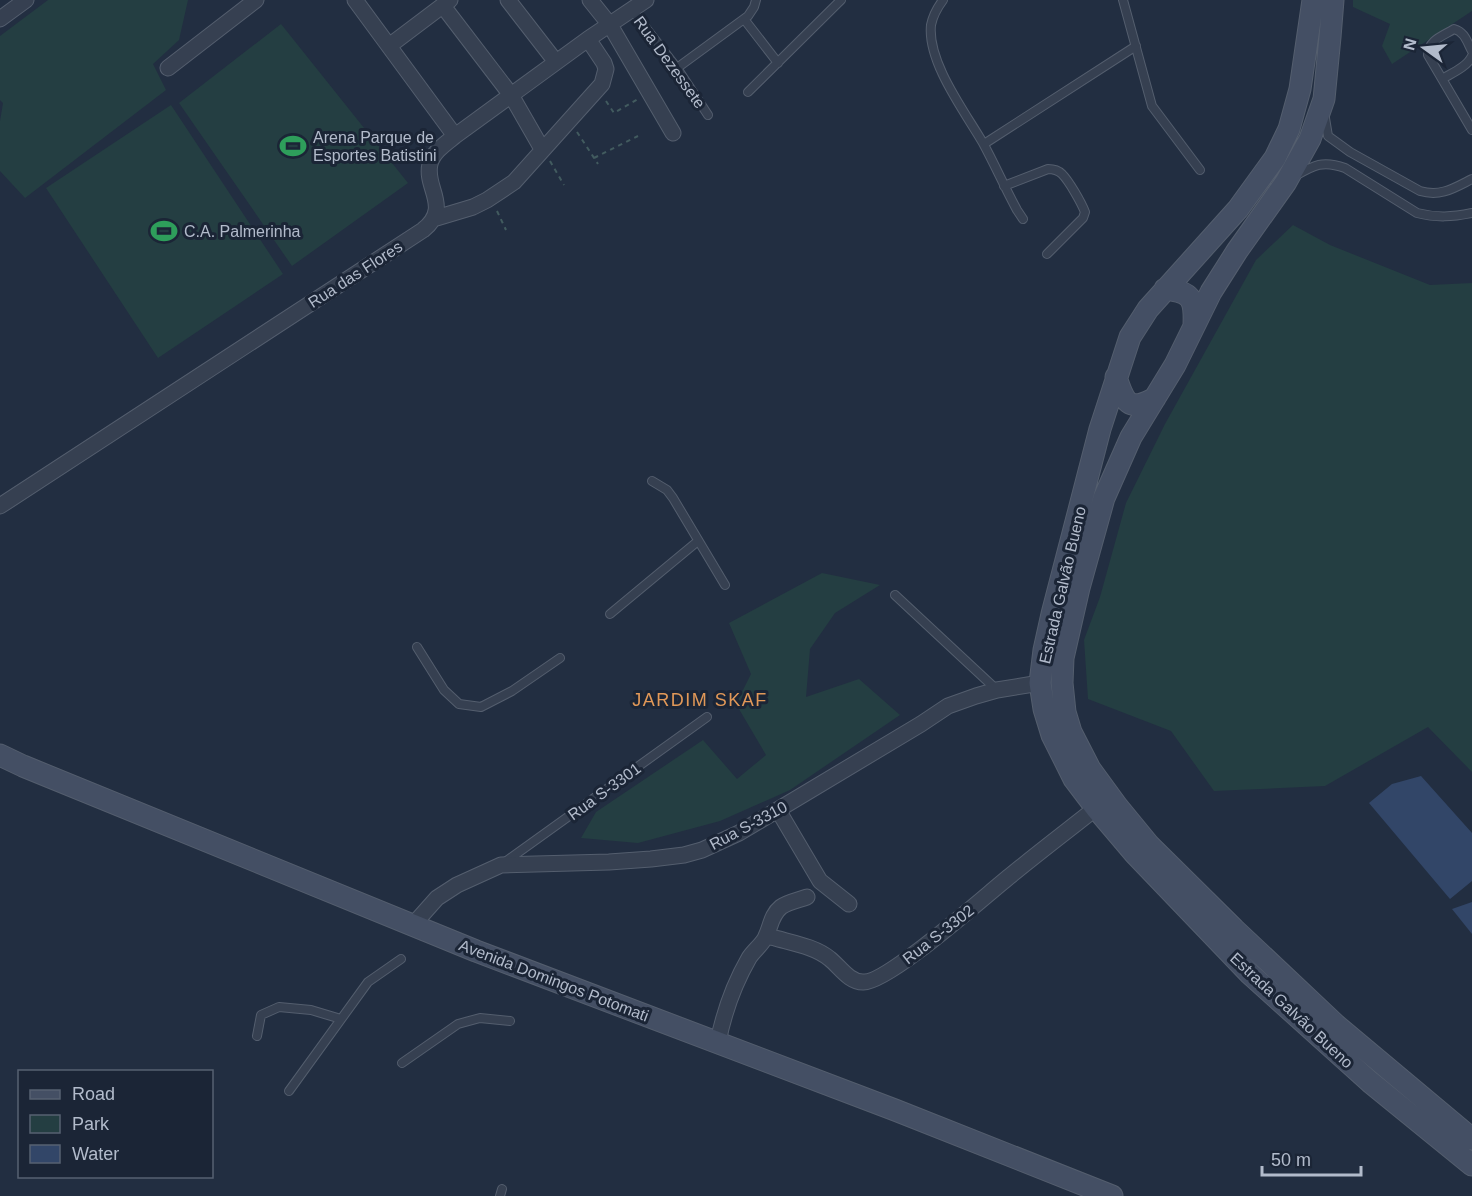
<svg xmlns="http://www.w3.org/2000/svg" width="1472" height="1196" font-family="Helvetica,sans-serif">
<rect width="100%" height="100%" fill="#222e41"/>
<path fill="#243e42" d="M48,0H188L179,40L153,64L166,90L25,198L0,171V121L3,103L0,100V36Z
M1353,0H1472V11L1392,64L1382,46L1390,24L1353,7Z
M281,24L408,183L292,266L179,103Z
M171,105L283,274L158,358L46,188Z
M1293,225L1330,245L1430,285L1472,283V772L1428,727L1325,786L1214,791L1171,731L1088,699L1084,640L1100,597L1126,503L1165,424L1256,260Z
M822,573L880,585L835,613L810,649L806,697L859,679L900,715L790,790L720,821L638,843L581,838L596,812L703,740L737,779L766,755L736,704L751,674L729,623Z"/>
<path fill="#324668" d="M1421,776L1472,833V881L1450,899L1369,803L1392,784Z
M1472,902V934L1452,909Z"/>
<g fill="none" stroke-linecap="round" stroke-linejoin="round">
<g stroke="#545e6e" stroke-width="10">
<path id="lane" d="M943,0C937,8 933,15 931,25C927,62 965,112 983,143C995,165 1005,188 1017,210L1023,219
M1123,0L1152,106L1200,170
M632,10L677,68L708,115
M744,19L778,63
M1472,51C1467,42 1465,32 1454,29C1443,36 1428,40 1428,55L1472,130
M677,68L748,16L754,7L756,0
M1442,79C1452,73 1467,67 1472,56
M748,92L841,0
M1325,118L1328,136L1350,152L1420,191C1441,197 1454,188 1472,179
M984,144L1136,46
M1295,176C1314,165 1323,160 1345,168L1417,213C1437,218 1452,217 1472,213
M1004,186L1048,169C1053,169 1058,170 1062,174C1069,181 1081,202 1085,212L1083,218L1047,254
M652,481L667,490L673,498L725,585
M895,595L997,690
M610,614L698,541
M417,647L444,690L459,704L481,707L512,691L560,658
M505,862L707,717
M257,1036L261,1015L279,1007L311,1010L341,1019
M402,1063L458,1024L480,1018L510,1021
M289,1091L368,982L401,959
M500,1196L502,1189"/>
</g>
<g stroke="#545e6e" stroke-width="17">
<path id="street" d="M355,0L455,136
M508,0L556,62
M590,0L610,25L673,133
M443,6L511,95L542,149
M0,19L26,0
M389,46L450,0
M168,68L256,0
M433,219L473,207L487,200L514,182L602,84L606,69L604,63L588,39
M0,506L423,230C452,207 424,188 430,164C433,152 445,144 455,136L588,39L646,0
M778,810L820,881L849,904
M413,925L437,898L457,885L501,865L609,862L651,859L684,855L702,850L739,833L921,724L948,706L976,696L997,690L1040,683
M766,938L770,937L775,938C793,943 816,947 830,959C840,967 849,982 863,982C887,984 986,895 1010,876C1038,853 1067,831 1096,808
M718,1042C724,1012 734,984 749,958C753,951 764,943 766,936C771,926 771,915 781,907C788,902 799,900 807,897"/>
</g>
<g stroke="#545e6e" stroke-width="23">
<path id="secondary" d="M1313,0L1300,89L1289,129L1275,158L1238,209L1148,309L1130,337L1100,429L1052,614L1044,650L1040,683L1044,709L1052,735L1074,779L1096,808L1135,854L1250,974L1370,1082L1472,1165
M1333,0L1330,37L1324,99L1310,139L1286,182L1237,251L1211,292L1175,365L1131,437L1104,498L1079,588L1063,658L1062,683L1065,712L1071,732L1090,769L1117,806L1149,845L1234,929L1336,1025L1472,1139
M1165,289C1192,292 1195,299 1194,325
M1116,377C1124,402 1129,413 1155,398
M0,755L23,766L476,951L895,1110L1112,1196"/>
</g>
<path stroke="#425b5f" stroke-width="2" stroke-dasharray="4.5 4.5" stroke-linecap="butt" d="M606,101L614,113L638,99
M577,132L598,164
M594,158L638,136
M550,161L564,185
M497,211L506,230"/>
<use href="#lane" stroke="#364051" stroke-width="8"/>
<use href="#street" stroke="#364051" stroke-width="15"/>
<use href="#secondary" stroke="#444f64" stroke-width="21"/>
</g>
<defs>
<g id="stadium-bare" transform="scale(2.07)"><path d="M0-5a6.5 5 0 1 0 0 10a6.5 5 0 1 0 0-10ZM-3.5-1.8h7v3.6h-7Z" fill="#2e9e5b" stroke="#1b2536" stroke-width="2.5" paint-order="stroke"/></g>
</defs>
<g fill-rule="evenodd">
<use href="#stadium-bare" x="293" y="146"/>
<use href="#stadium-bare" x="164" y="231"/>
</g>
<g text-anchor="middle" stroke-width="6" stroke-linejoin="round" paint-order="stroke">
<g font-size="16" fill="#b2bbcb" stroke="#1b2536">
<text transform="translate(670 62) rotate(54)" y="6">Rua Dezessete</text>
<text transform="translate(355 274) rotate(-33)" y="6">Rua das Flores</text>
<text transform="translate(1062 585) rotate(-77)" y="6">Estrada Galvão Bueno</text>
<text transform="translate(604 791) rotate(-36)" y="6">Rua S-3301</text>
<text transform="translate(748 825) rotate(-28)" y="6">Rua S-3310</text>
<text transform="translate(938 934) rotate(-38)" y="6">Rua S-3302</text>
<text transform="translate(554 980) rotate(21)" y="6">Avenida Domingos Potomati</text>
<text transform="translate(1292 1010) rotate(43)" y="6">Estrada Galvão Bueno</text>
</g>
<g font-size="16" fill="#b2bbcb" stroke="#1b2536" text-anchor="start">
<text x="313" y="143">Arena Parque de<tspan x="313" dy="18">Esportes Batistini</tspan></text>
<text x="184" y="237">C.A. Palmerinha</text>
</g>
<g font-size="18" letter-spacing="1.5" fill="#e19858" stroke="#1b2536">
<text x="700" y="706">JARDIM SKAF</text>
</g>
</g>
<rect x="18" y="1070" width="195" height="108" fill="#1b2536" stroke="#576172" stroke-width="1.5"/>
<rect x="30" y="1090" width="30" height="9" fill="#444f64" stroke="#576172" stroke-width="1.5"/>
<text x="72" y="1100" font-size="18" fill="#b2bbcb">Road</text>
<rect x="30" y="1115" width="30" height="18" fill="#243e42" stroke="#576172" stroke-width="1.5"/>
<text x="72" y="1130" font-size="18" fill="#b2bbcb">Park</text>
<rect x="30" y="1145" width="30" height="18" fill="#324668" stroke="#576172" stroke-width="1.5"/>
<text x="72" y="1160" font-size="18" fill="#b2bbcb">Water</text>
<g transform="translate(1424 48) rotate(285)" stroke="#1b2536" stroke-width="4.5" paint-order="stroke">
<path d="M0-4.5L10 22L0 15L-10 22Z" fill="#b2bbcb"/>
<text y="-9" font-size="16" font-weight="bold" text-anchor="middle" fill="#b2bbcb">N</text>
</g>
<path d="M1262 1166v9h99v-9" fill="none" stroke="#b2bbcb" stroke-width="3"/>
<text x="1271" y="1166" font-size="18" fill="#b2bbcb" stroke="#1b2536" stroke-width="4.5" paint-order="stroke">50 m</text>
</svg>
